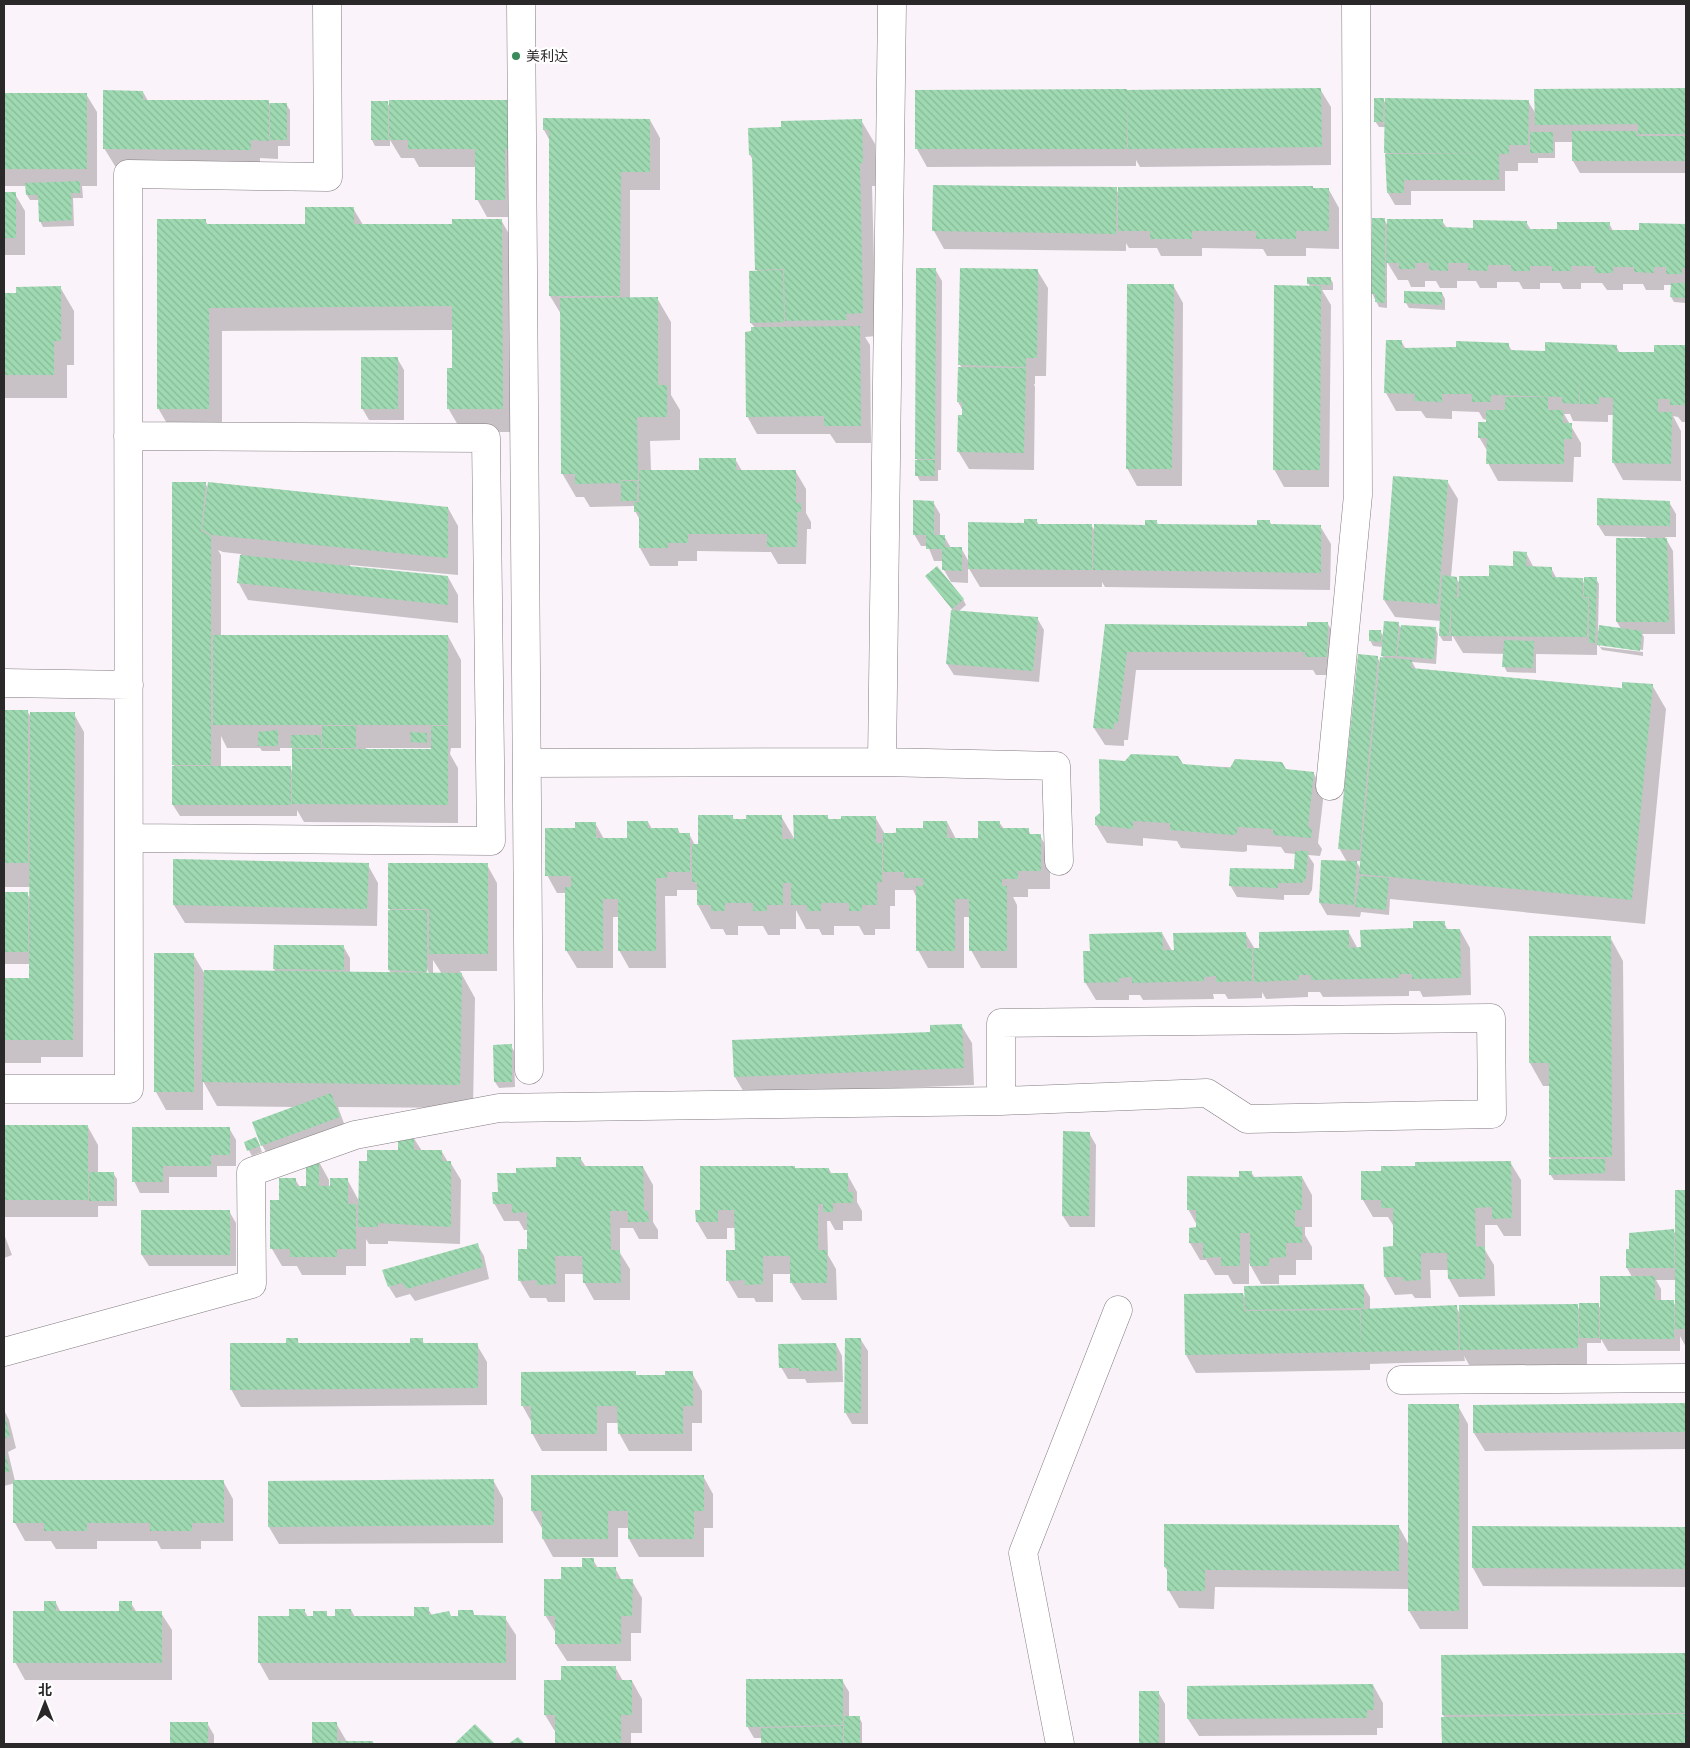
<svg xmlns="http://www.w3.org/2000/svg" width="1690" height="1748" font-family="'DejaVu Sans','Noto Sans SC',sans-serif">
<defs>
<pattern id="building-back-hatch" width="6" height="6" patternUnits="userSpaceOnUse" patternTransform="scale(1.25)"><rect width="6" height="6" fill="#9ed9b2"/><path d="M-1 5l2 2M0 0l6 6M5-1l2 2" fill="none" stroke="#88ba99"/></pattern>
</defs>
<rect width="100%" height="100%" fill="#faf3f9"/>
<path fill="#0003" fill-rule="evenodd" d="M1320,89L1331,107V165L1140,167L1136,160V166L927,167L917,149V91Z
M1686,89V173H1580L1573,161V142H1555V158H1538V163H1518V171H1505V191H1411V205H1395L1388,193L1387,156L1385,152L1386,127H1379L1375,121L1383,99L1386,104L1528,101L1536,114L1535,90Z
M143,92L148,101H268L270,104H286L290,110V146H278V159L260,158V167L115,166L104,148Z
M4,94H86L97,112V186H82L83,198H73L74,226L43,227L40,221V200H30L27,195V186H4Z
M514,101V217H487L477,199V167H419L414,158H401L390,140V146H375L372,140V103H387L391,108Z
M650,120L660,138V190H630V299L657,298L671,322V395L680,410V440L650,441L651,471L700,472L735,459L742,471L796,472L806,489V513L811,522V529H807L806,564H778L771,552L697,551V561H678V566H650L640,548V520L635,511V506L590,507L584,497H576L562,473L561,314L550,296V141L544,130Z
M861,120L875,144L876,186H872L876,336L865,337L870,345L871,443H836L830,434H757L747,416L752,332L755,328L751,323L758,272L756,269L754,162L750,155L749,130L783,128Z
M934,186L1116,189L1119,194L1329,190L1339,208V249L1306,248V256H1267L1263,249L1202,248V256H1161L1157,248H1129L1126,243V251L944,249L934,231Z
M4,194H15L25,211V255H4Z
M353,208L363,225H453L501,220L515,244L516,432H462L448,408L453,370V330L222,331V432H172L158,408L205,220L208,225H306Z
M1384,219L1388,226L1442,221L1447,228L1474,229L1526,222L1531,230H1558L1609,223L1613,231L1640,232V224L1686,225V303L1674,302L1671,297L1672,285H1664V290H1646L1643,284H1623V290H1607L1602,283H1581V289H1563L1560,283H1540V289H1523L1519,282H1497V288H1480L1476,281H1457V288H1440L1436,281H1425V287H1411L1408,280H1398L1387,262V308L1379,307L1372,293Z
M935,269L942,281L941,470H938V481H920L917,475L918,461L916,458Z
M1037,270L1048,288L1046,376H1035V384H1034L1035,387L1034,470L969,469L958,451L963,416V411L958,402L959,368H962L960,365Z
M1330,278L1333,283V290H1322L1331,305L1329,487H1284L1274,469L1310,287L1309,284Z
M1173,285L1183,303L1182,486H1137L1127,468Z
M60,287L74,311V365H67V398H4V294H17Z
M1442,293L1445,299V310L1409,308L1406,303Z
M1401,341L1406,349H1457L1508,344L1512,351L1546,352L1616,346L1620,353L1655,354V346H1686V422H1682L1678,417L1673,416L1681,431V481L1623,480L1613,462L1614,415H1608V422L1573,421L1570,414H1564L1581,443V457H1574L1573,482L1498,481L1488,463V452L1479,437L1487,424V420L1483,419L1479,412L1452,411V419L1426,418L1421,411H1396L1386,393Z
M397,358L404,370V420H369L362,408Z
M1447,481L1458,499L1451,577L1456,578L1460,584L1490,577L1515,567L1526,553L1534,568H1551L1557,579H1582L1585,585L1596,579L1599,584L1598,632L1621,629L1617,622V539H1646V537L1605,536L1598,525L1669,502L1676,514V537H1665L1673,551L1675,634H1642L1644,637L1643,650L1600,644V647L1643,652V656L1602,650L1597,643V655L1536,654V673L1507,672L1504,666L1505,654L1463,653L1452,635V641H1443L1440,636L1441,621L1395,617L1384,600Z
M205,483L208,488L448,508L458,526V575L350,565V567L448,577L458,595V623L248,600L238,582L241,554L223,552L218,550L221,555V636H448L461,660V748H451L450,754L458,768V823L304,822L297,810V816H180L173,805L175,767L173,764ZM221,736L227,748H260L262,751H280V748H292L293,773L290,767H221ZM366,748H432L433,751L366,750Z
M933,502L940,514V536H944L951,548H961L969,562L1025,524L1036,520L1039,525H1091L1095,531L1146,526L1156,521L1159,526L1258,527L1270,522L1272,526H1320L1331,544L1330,590L1105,587L1102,582V587H980L968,567V583L951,582L944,570V561H934L928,546H921L914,534Z
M930,581L963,599L966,605L958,612L1037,618L1044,630L1039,682L954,675L947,664L952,609Z
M1328,624L1338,642L1336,675H1316L1313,670H1136L1128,740H1124V746L1105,745L1094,728L1106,625L1309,628Z
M1398,624L1402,629L1435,628L1438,634L1436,664L1412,662L1416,669L1623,689L1652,685L1666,709L1645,924L1390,899L1389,915L1361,912L1360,917L1327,915L1320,903L1347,862L1339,848L1377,657L1381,664L1384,659L1382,655L1383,647L1373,646L1370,640L1380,631L1384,637ZM1356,861H1362L1361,870Z
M4,711H27L31,717L74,714L84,732L83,1057H41V1063H4V979H27L30,983V964H4V893H27L30,899V887H4Z
M1183,765L1286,770L1314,774L1324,792L1318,843L1322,849L1320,856L1308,855L1314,864L1312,890L1309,895H1284V900L1237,897L1230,885L1295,870L1296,854L1285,853L1281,847L1247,845V851L1244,852L1181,848L1177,841L1143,838V846L1107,843L1096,825Z
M732,816L735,821L781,816L795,840L827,816L830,821L875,817L885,834L924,829L947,822L956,839H979L999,822L1004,829H1028L1031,836H1040L1050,853V889H1028V897H1013L1017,905V968H981L971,950V917H964V968H928L918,950L916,896L913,890H895V906H890V929H875V935H864L859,926H834V935H822L819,929H806L796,910V929H780V935H768L763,926H738V935H726L723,929H711L698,905V890H677V896H665L666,968H629L619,950V917H613V968H577L566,950V893H557L547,875L576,829L595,823L604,839H628L648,822L652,829H678L680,834H689L695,845H699Z
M174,860L368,865L378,883L377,926L185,923L174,905Z
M487,865L497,883V971H460L475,998L473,1108L338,1107L346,1129L269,1157L262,1145L297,1107L217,1106L203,1081V1110H166L156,1092V954H193L206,976L276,972L274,969L343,946L350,958V973H391L389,970L391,912L389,908ZM433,960L442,974H433ZM425,966L430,974H427L423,967Z
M1444,923L1448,930H1460L1470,948L1471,995L1423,997L1420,991H1409V996L1323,997L1320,992H1308V997L1266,999L1262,992V998L1228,999L1225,994H1213L1214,999L1143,1000L1140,995H1129V1000H1096L1085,982L1091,952L1162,933L1172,951L1245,933L1255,949L1348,931L1358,949L1414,929Z
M1610,937L1623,961L1625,1181L1554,1180L1550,1174L1552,1160L1550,1157V1086H1543L1530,1063Z
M961,1025L972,1043L974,1085L745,1094L735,1077L931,1033Z
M495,1046H511L514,1051L515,1087L499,1088L495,1082Z
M4,1127H88L98,1145V1173H113L117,1179V1206H98V1217H4Z
M229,1128L236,1140V1166H217V1177H169V1193H140L134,1181Z
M1089,1133L1096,1145L1095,1227H1070L1063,1216Z
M413,1137L422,1151L442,1152L448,1162H450L461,1180L460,1244L388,1241V1244H369L366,1239V1266H346V1275H302L297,1266H282L272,1249L280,1201L295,1179L300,1187H307L319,1162L329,1180V1187L347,1179L359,1201L369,1162L399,1152Z
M245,1143L259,1144L262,1152L252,1156Z
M580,1158L586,1167H643L653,1185V1222L658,1230V1239H639L633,1228H620V1253L630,1269V1300H594L584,1282V1274H565V1302H548L546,1298H530L520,1281L528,1250V1230H524L519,1221H504L494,1203L499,1193L517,1174L558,1169Z
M1510,1162L1521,1180V1236H1504L1497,1225H1485V1250L1494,1265L1495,1296L1459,1297L1449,1279V1270H1430L1431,1298H1415L1412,1294L1395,1295L1385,1277L1395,1247L1394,1225H1393L1388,1217H1373L1363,1200L1382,1172L1417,1167Z
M829,1169L832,1175L847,1174L857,1192V1202L862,1211V1221H843V1230H835L830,1221H827L828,1255L836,1269L837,1300H802L791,1282V1274H773V1302H756L754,1298H738L728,1281L736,1251V1228H727V1239H707L697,1222L701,1211L796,1170Z
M1251,1172L1255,1178L1302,1177L1312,1195V1227H1305V1235L1312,1247V1260H1296V1275H1279V1284H1261L1249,1263V1284H1233L1228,1275H1215L1206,1260H1200L1190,1243L1197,1229V1225L1188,1209Z
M1676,1191H1686V1347L1680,1336V1351H1608L1601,1339V1343H1587V1365L1471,1368L1464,1356L1465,1361L1370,1364V1370L1196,1373L1186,1355L1185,1295L1243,1294L1246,1300L1363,1285L1370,1297V1310L1456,1307L1460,1314L1577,1305L1580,1311L1598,1304L1601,1310L1632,1277L1627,1268L1673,1230L1676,1235ZM1656,1280H1676V1306L1673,1302H1661V1289Z
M229,1211L236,1223V1266H149L142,1255Z
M4,1234L12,1255L4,1258Z
M477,1244L484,1256L489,1279L415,1301L410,1294L396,1298L389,1287Z
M297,1340L300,1345H412L422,1340L425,1345H477L487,1362V1405L241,1407L231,1389L288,1345Z
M861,1340L868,1351V1424H852L845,1412Z
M836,1344L842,1356L843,1382L807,1383L805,1379H788L781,1367Z
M635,1373L637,1376H666L692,1373L702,1391V1423H692V1451H629L619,1433V1423H607V1451H542L532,1433V1423L522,1405Z
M1686,1405V1449L1485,1451L1474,1433V1406Z
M1458,1406L1468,1424V1629H1420L1409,1611V1589L1215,1587L1214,1609L1179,1608L1169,1591V1573L1165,1567L1399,1527L1409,1545Z
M4,1410L9,1420L16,1448L8,1452L15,1481H223L233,1499V1541H201V1549H161L157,1541H97V1549H56L51,1541H25L15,1523V1483L4,1486Z
M703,1476L713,1494V1528H704V1557H639L629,1539V1528H618V1557H553L543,1539L542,1528L532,1511Z
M493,1480L503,1498V1543L279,1544L269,1527Z
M1473,1528L1686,1529V1587L1483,1586L1473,1568Z
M593,1560L598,1568H615L622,1581H632L642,1598L641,1633H631V1661H567L556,1644V1633L545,1615L563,1581Z
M56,1603L61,1613H120L131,1603L137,1613H161L172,1630V1680H25L15,1662L45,1613Z
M428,1609L432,1615L459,1617L472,1611L475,1616L505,1618L516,1635V1680H269L259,1662L290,1617L304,1610L308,1617H315L326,1613L328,1617H337L351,1610L355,1617H415Z
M1686,1654V1744H1443L1442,1718H1445L1443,1715L1442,1656Z
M615,1667L623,1681H632L642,1699V1733H631V1744H557L556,1733L545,1715L563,1681Z
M842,1680L849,1692V1717H859L862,1723V1744H762V1738H754L747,1726Z
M1373,1685L1383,1703V1728H1377V1735L1199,1736L1188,1719Z
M1140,1692H1158L1165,1704V1744H1140Z
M172,1723H207L214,1735V1744H172Z
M313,1723H336L347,1742H373L374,1744H313Z"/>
<path fill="url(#building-back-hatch)" d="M1321,88L1322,147L1128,149L1127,90Z
M1686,88V134H1638V124L1535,125L1534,89Z
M1127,89V149H915V90Z
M103,90L143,91V100H269V141L251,140V150L103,149Z
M4,93H87V169H4Z
M1374,98H1384L1383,122H1374Z
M1385,98L1529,100L1528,145H1509V154H1499V180H1404V193H1387L1385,154H1492L1384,153Z
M389,100H515V149H505V200H475V149H408V140H389Z
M371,101H388V140H371Z
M270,103H287V140H270Z
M543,118L650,119V172H621L620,296H549V130H543Z
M862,119L863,163H860L863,313L846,314L847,320L785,321L784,269L755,270L752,155H749L748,128L781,127V121Z
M1572,131H1637V136H1686V161H1572Z
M1530,132H1553V153H1530Z
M80,181V193H71L72,220L39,222L38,195H26L25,183Z
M933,185L1117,187L1116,234L932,231Z
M1313,186V188H1329V231H1296V239H1256V231H1192V239H1150V231H1118V187Z
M4,192H16V238H4Z
M305,207H354V224H452V219H502L503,409H447V368H452V306L209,308V409H157V219H206V224H305Z
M1372,218H1385V303L1375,302V294H1371Z
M1387,219H1443V227L1473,228V220L1527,221V229H1557V222H1610L1609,230H1639V223L1686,224V268H1682V274H1666V267H1654V273L1634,272V267H1613V273H1595V266H1571V271H1552V266H1530V271H1511V265H1488V271L1468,270L1469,263H1448V271L1429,270V263H1415V269H1399V263H1386Z
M916,268H936L935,459H915Z
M960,268L1038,269L1037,358H1026V367L958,365Z
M783,270L784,322L750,323L749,271Z
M1307,277H1331V285L1307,284Z
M1671,283H1686V298L1670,297Z
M1127,284H1174L1172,469H1126Z
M1274,285L1321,286L1320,470H1273Z
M61,286V341H54V375H4V293H16V287Z
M1404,291L1442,292V305L1404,303Z
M658,297V385H667V417H637L638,480H621V483L575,484V474H561L560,298Z
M860,326L861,426H824V416L746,417L745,332L751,331V327Z
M1386,340H1402V348L1456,347V341L1509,343V350L1545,351V342L1617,345V352H1654V345H1686V405H1670V399H1658V412H1672L1671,464L1612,463L1613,398L1599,397V404H1580V375L1579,404L1562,403V397L1491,395V402H1472V394H1442V402L1414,401L1415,394L1384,393Z
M361,357H398V409H361Z
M958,367L1026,368L1024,453L957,452L958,415H962V402H957Z
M1505,397H1548V410H1563V423H1572V439H1564V464H1486L1487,438H1478V422H1486V410H1505Z
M699,458H736V470H796V503H801V512H797V547H767V534H688V543H668V548H639V512H634V502H639V470H699Z
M915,460H935V476H915Z
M1393,476L1448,480L1438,604L1383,600Z
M621,481H637V501H621Z
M172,482H206L201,531L211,536V765H172Z
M208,482L448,507V558L212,535L202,530Z
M1597,498L1670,501V526L1597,525Z
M913,500L934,501V535H945V547H962V571L942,570V549H926V535H913Z
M1024,519H1037V524H1092V570L968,569V522L1024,523Z
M1145,520H1157V524L1257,525V520H1270V524L1321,525V573L1093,570L1094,524L1145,525Z
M1616,538H1667L1669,622H1616Z
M1513,551L1527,552L1526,566L1552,567V577L1583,578V598H1588L1587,637L1451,636V599L1449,636H1439L1442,575L1457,577V596L1451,597H1459V576H1489V565L1513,566Z
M240,555L448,576V605L237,583Z
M937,566L964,599L952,609L925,576Z
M1584,577H1597L1595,643H1589V597H1584Z
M951,610L1038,617L1033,671L946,664Z
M1384,621L1399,622L1396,656H1381Z
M1307,622H1328L1327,657H1305V652H1127L1118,723H1114V729L1093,728L1105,624L1307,626Z
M1401,625L1436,627L1434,659L1397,656Z
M1599,625L1642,631L1640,651L1597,645Z
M1369,630H1381V642L1369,641Z
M213,635H448V725H213Z
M1504,640L1534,641L1533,668L1502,667Z
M1358,654L1378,656L1360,850L1338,849Z
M1380,657L1412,660L1411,668L1622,688V682L1653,684L1632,900L1359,874Z
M4,710H28V863H4Z
M30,712H75L73,1040H4V978H29Z
M322,726H356V748H322Z
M431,726H448V805L292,804V749H431Z
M278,730V746H258V732Z
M410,732L427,733V743L411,742Z
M291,735H321V748H291Z
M1131,754L1178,756L1183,764L1230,768L1235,759L1282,762L1286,769L1314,772L1308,826L1312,830L1311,838L1273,835V829L1237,827V833L1234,835L1170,830V823L1133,821V829L1095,825V817L1100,813L1099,759L1125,761Z
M172,766H291V805H172Z
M698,815H733V819H746V815H782V839H794L793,815H828V819H841V816H876V843H882V882H877V905H862V911H849V903H821V911H807V905H791V883H783V905H767V911H753V903H725V911H711V905H697V882H692V844H698Z
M627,821H648V828H678V833H690V872H667V878H656V951H618V899H603V951H565V887H571V876H545V828H575V822H596V838H627Z
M923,821H947V838H978V821H1000V828H1029V834H1041V871H1018V879H1002V886H1007V951H969V899H955V951H916V886H923V878H904V872H883V833H896V828H923Z
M1295,851H1308L1306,878L1302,883H1278V888L1229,886L1230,868L1294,869Z
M173,859L369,863L367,909L173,905Z
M1321,860L1357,861L1354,905L1319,903Z
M388,863H488V954H429V909H388Z
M1360,876L1389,878L1386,910L1355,907Z
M4,892H28V952H4Z
M388,910H427V972L388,970Z
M1413,921H1445V929H1460L1461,978L1412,979V974H1399V978L1311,980V975H1299V980L1254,982L1253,948H1259V932L1349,930V948L1361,947L1360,930L1413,928Z
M1162,932L1163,950H1174L1173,933L1246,932L1247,949L1252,948V981L1216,982V976L1204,977V981L1132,983V977L1119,978V982L1084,983L1083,951H1090L1089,934Z
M1529,936H1611L1612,1157H1549V1063H1529Z
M274,945H344V970L273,969Z
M154,953H194V1092H154Z
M204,970L462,973L460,1085L202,1082Z
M962,1024L964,1068L734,1077L732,1040L930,1032V1025Z
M512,1044V1082H494L493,1045Z
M331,1093L340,1117L261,1146L252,1122Z
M4,1125H88V1200H4Z
M132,1127H230V1155H211V1166H163V1182H132Z
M1063,1131L1090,1132L1089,1216H1062Z
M398,1135H414V1150H442V1161H451V1227L378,1223V1227H358L359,1161H367V1150H398Z
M256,1137L260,1146L247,1151L244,1142Z
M556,1157H581V1166H643L644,1211H648L649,1222H628V1211H610L611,1250H620L621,1283H583L582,1256H555L556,1284L537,1285V1280L518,1281V1249H527V1212L512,1213V1204H493L492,1192H498L497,1173H516V1168L556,1167Z
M1549,1159H1605V1173L1549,1175Z
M306,1161H319V1186H330V1178H348V1204H356V1249H337V1257H290V1249H270V1200H279V1178H296V1186H306Z
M1511,1161L1512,1218L1492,1219V1207L1475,1208L1476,1247L1485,1246V1279H1448L1447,1253H1421V1280L1403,1281V1277H1384L1383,1247L1393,1246V1208H1381V1200H1361V1171H1381V1166H1415V1162Z
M700,1166H795V1168H829V1173H848V1192H853V1203H833V1212H823V1204H818V1250H827V1283H790V1256H763V1284L745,1285V1280L726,1281V1250H735L734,1210H718V1222H696L695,1210H700Z
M1239,1171H1252V1177L1302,1176V1210H1295V1227H1302V1243H1286V1257L1269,1258V1266H1250V1233H1240V1266H1221V1257L1203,1258V1243H1189V1228L1196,1227V1210H1187V1176L1239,1177Z
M89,1172H114V1201H89Z
M1675,1190H1686V1329H1675Z
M141,1210H230V1255H141Z
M1674,1229V1268H1626V1249H1629V1233Z
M478,1243L483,1267L407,1289L402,1283L388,1287L382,1270Z
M1600,1276H1655V1300H1674V1339H1600Z
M1364,1284V1308L1245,1310L1244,1286Z
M1243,1293L1244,1311L1360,1310L1361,1352L1185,1355L1184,1294Z
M1579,1303H1599V1338H1579Z
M1578,1304V1348L1460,1350L1459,1305Z
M1457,1305L1459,1350L1361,1352V1309Z
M286,1338H298V1343H410V1338H423V1343H478V1388L230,1390V1343H286Z
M845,1338H861V1413H844Z
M836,1343L837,1371H799V1368H779L778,1344Z
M636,1371V1375H665V1371H693V1406H683V1434H618L617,1406H597V1434H531V1406H521V1372Z
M1686,1403V1432L1473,1433V1405Z
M1408,1404H1459V1611H1408Z
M4,1412L10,1436L4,1439Z
M4,1449L10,1471L4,1473Z
M531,1475H704V1511H694V1539H628V1511H608V1539H542V1511H531Z
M494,1479V1525L268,1527V1481Z
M13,1480H224V1523H192V1531H150V1523H87V1531H44V1523H13Z
M1164,1524L1399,1525V1571L1205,1570V1591H1167V1567H1164Z
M1472,1526L1686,1527V1569L1472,1568Z
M582,1558H594V1567H616V1579H633L632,1616H621V1644H555V1616H544V1579H561V1567H582Z
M44,1601H56V1611H119V1601H132V1611H162V1663H13V1611H44Z
M414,1607H429V1615L449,1611L451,1616H458V1610H473L474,1615L506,1616V1663H258V1616H289V1609H305V1616H313V1611H327V1616H335V1609H351V1616H414Z
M1686,1653V1713L1442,1715L1441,1655Z
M561,1666H616V1680H632V1715H621V1743H555V1715H544V1680H561Z
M746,1679H843V1725L746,1727Z
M1373,1684L1374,1710H1367V1718L1187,1719V1686Z
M1139,1691H1159V1744H1139Z
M1686,1714V1744H1442L1441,1717Z
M844,1716H860V1744H844Z
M170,1722H208V1744H170Z
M312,1722H337V1741H373V1744H312Z
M475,1724L495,1744H454Z
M843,1726V1744H761V1728Z
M518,1737L525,1744H508Z"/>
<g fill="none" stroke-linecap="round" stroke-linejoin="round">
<g stroke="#827c81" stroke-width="29">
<path id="minor" d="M521,4L529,1070
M128,436L486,438L491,841L129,838
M4,683L129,685
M882,762L1056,766L1059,861
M527,763L882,762L892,4
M1330,786L1358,495L1356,4
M4,1089H129L128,174L328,177L327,4
M4,1352L252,1284L251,1172L355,1135L499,1108L1001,1101L1207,1093L1247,1119L1492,1114L1491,1018L1001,1023V1101
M1401,1380L1686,1378
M1060,1744L1023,1553L1118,1310"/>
</g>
<use href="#minor" stroke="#fff" stroke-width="28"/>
</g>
<circle fill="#3a8a5b" stroke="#fff" stroke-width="2" cx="516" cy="56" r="5"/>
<g text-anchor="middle" stroke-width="4.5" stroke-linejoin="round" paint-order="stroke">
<g font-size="14" fill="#2b282a" stroke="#fff" text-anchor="start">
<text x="526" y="61">美利达</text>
</g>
</g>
<rect width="1690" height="1748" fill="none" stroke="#2b282a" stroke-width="10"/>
<g transform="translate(45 1703)" stroke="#ffffff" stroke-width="4" paint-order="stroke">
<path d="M0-4L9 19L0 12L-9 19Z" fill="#2b282a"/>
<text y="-8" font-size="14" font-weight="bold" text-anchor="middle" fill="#2b282a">北</text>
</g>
</svg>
